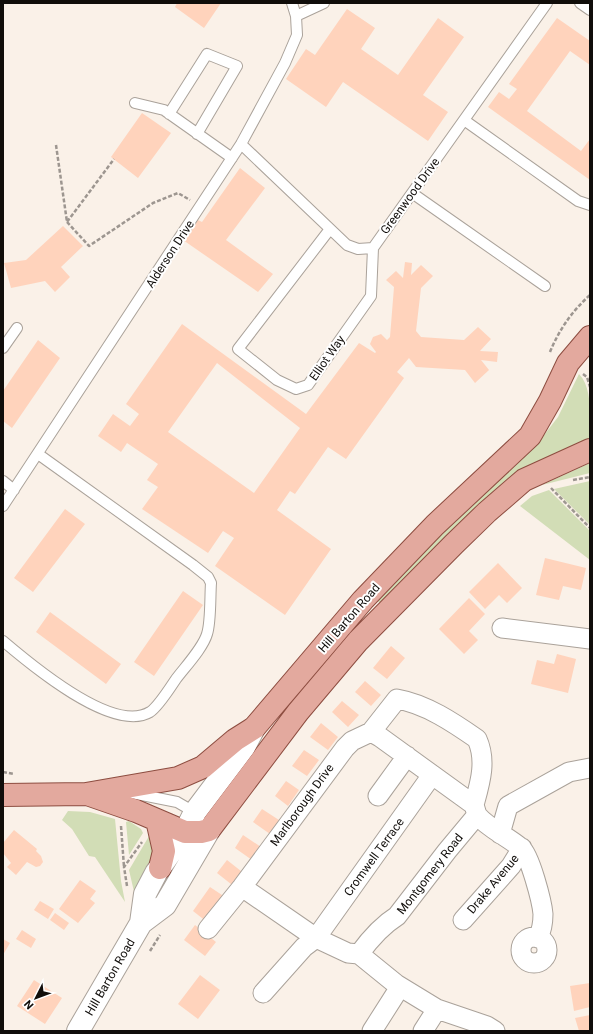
<svg xmlns="http://www.w3.org/2000/svg" width="593" height="1034" font-family="Roboto,sans-serif">
<rect width="100%" height="100%" fill="#faf1e8"/>
<path fill="#d2ddb6" d="M579,374C593,388 590,420 590,439L489,499L406,576L380,603L376,600L460,516L516,465L541,439L558,417Z
M590,463V473L542,485Z
M590,481V525L554,489Z
M549,490L590,531V560L520,506L532,496Z
M68,811L90,812L115,819L121,881L125,902L95,857L89,856L72,829L62,820Z
M129,821L141,829L143,833L129,855L126,822Z
M152,831L157,851L135,896L129,870Z"/>
<path fill="#ffd3bc" fill-rule="evenodd" d="M177,3H221L204,28L175,7Z
M347,9L375,28L361,49L398,75L438,18L464,37L423,95L448,112L428,141L343,82L326,107L286,79L306,49L315,55Z
M557,18L590,41V65L570,51L527,111L581,151L590,139V180L488,107L499,92L509,99L517,89L509,84Z
M142,113L171,133L138,178L111,157Z
M240,168L265,188L226,240L273,274L258,292L183,240L198,220L202,222Z
M63,226L83,246L61,267L70,277L55,292L45,281L11,288L4,263L26,260Z
M405,262L412,263L411,275L421,265L433,276L421,288L416,331L421,337L464,340L478,327L491,339L480,351L498,352L497,362L481,360L489,370L475,383L465,370L416,367L409,358L397,372L404,378L346,459L328,447L295,494L290,491L277,510L331,549L285,615L215,566L234,538L223,531L208,553L142,509L158,487L147,480L158,464L127,443L121,452L98,436L113,414L130,426L139,414L126,404L182,324L306,414L359,343L375,353L376,352L370,344L373,337L381,334L387,340L390,337L394,287L386,280L396,271L403,278ZM217,363L300,428L254,493L168,432Z
M38,340L60,358L12,428L3,421V391Z
M65,509L85,524L33,592L14,578Z
M545,558L586,568L581,590L563,586L559,600L536,595Z
M498,563L522,588L507,603L499,595L485,609L469,592Z
M183,591L203,605L154,676L134,662Z
M469,598L485,614L469,631L478,640L464,654L439,629Z
M50,612L121,664L106,684L36,632Z
M391,646L405,658L387,679L373,668Z
M557,654L576,659L568,693L531,684L537,660L554,664Z
M365,681L381,695L371,706L355,692Z
M342,701L359,715L348,727L332,712Z
M321,723L338,737L328,750L310,737Z
M304,750L319,760L307,776L292,766Z
M286,781L299,790L288,806L275,796Z
M262,809L279,820L270,834L253,822Z
M14,830L37,849L36,851L41,856L43,862L40,866L36,867L27,862L16,875L7,867L11,863L3,853V843Z
M243,835L261,847L252,860L235,848Z
M227,860L246,875L236,888L217,873Z
M80,880L96,891L90,899L95,903L78,923L59,909Z
M210,887L225,897L207,922L193,911Z
M40,901L54,909L48,919L34,910Z
M55,913L69,923L64,930L50,920Z
M195,925L216,942L205,956L184,940Z
M22,930L36,939L31,948L16,939Z
M3,939L10,943L3,955Z
M200,975L220,990L198,1019L178,1004Z
M34,980L62,998L45,1024L17,1006Z
M590,983V1007L574,1011L570,986Z
M590,1015V1031H579L575,1018Z"/>
<g fill="none" stroke-linecap="round" stroke-linejoin="round">
<g stroke="#aaa29a" stroke-width="12">
<path id="lane" d="M292,3L296,16
M580,3L590,10
M135,103L164,110L232,158
M169,114L207,54L237,66L197,134
M464,120L578,201L590,205
M241,144L347,245L358,249L373,248L547,3
M412,193L545,286
M330,229L238,349L277,380L296,389L308,385L371,296L373,248
M3,348L17,328
M3,481L14,490
M3,506L241,144L285,63L297,35L296,16L324,3
M3,641C30,664 113,734 150,712C158,707 170,688 176,679C185,667 203,648 207,634C211,622 210,596 211,583L208,577L193,565L38,454
M132,793L177,802L196,813"/>
</g>
<g stroke="#aaa29a" stroke-width="21">
<path id="street" d="M502,628L590,639
M371,732L397,699C426,704 454,723 477,739C487,761 480,783 474,805
M378,796L407,756
M500,834L508,806L569,772L590,768
M242,887L316,938L432,775
M463,920L511,866L522,848
M208,929L242,887L345,748L352,741L371,732L380,737L474,805L477,815
M521 950a13 13 0 1 1 26 0a13 13 0 1 1-26 0Z
M359,954C370,939 381,926 397,916L447,851L477,815C489,829 507,836 521,848C530,855 542,902 543,914C543,923 542,930 538,938
M263,993L304,947L316,938L348,953L359,954L396,984L437,1009L487,1026L495,1031
M372,1031L400,987
M423,1031L437,1009"/>
</g>
<g stroke="#aaa29a" stroke-width="24">
<path id="secondary" d="M141,923L145,894L156,873L185,832L195,812L244,747L254,728
M78,1031L141,923L165,905L209,830"/>
</g>
<g stroke="#8d4d40" stroke-width="24">
<path id="primary" d="M87,794L136,811L185,832H201L209,830L298,712L358,641L454,544L487,512L524,480L590,450
M3,795L86,794L178,778L203,767L235,740L254,728L363,600L435,525L530,436L550,401L568,363L590,337
M157,820L164,851L160,868"/>
</g>
<path stroke="#9d9690" stroke-width="2.5" stroke-dasharray="4 2" stroke-linecap="butt" d="M56,145L67,222L114,159
M67,222L89,246L153,203L178,193L190,200
M550,352C559,330 572,311 590,295
M583,374L587,377L590,387
M573,480L590,477
M551,488L590,528
M3,772L14,774
M121,826L124,867
M127,886L124,867L142,842
M150,951L160,935"/>
<use href="#lane" stroke="#fff" stroke-width="10"/>
<use href="#street" stroke="#fff" stroke-width="19"/>
<use href="#secondary" stroke="#fff" stroke-width="22"/>
<use href="#primary" stroke="#e3a99e" stroke-width="22"/>
</g>
<g text-anchor="middle" stroke-width="4" stroke-linejoin="round" paint-order="stroke">
<g font-size="12" fill="#100d0a" stroke="#fff">
<text transform="translate(410 196) rotate(-54)" y="4">Greenwood Drive</text>
<text transform="translate(170 254) rotate(-57)" y="4">Alderson Drive</text>
<text transform="translate(327 358) rotate(-55)" y="4">Elliot Way</text>
<text transform="translate(349 618) rotate(-49)" y="4">Hill Barton Road</text>
<text transform="translate(302 805) rotate(-54)" y="4">Marlborough Drive</text>
<text transform="translate(374 857) rotate(-54)" y="4">Cromwell Terrace</text>
<text transform="translate(430 874) rotate(-52)" y="4">Montgomery Road</text>
<text transform="translate(493 884) rotate(-50)" y="4">Drake Avenue</text>
<text transform="translate(110 977) rotate(-60)" y="4">Hill Barton Road</text>
</g>
</g>
<rect width="593" height="1034" fill="none" stroke="#100d0a" stroke-width="8"/>
<g transform="translate(36 998) rotate(228)" stroke="#ffffff" stroke-width="3" paint-order="stroke">
<path d="M0-3L7 15L0 10L-7 15Z" fill="#100d0a"/>
<text y="-6" font-size="11" font-weight="bold" text-anchor="middle" fill="#100d0a">N</text>
</g>
</svg>
